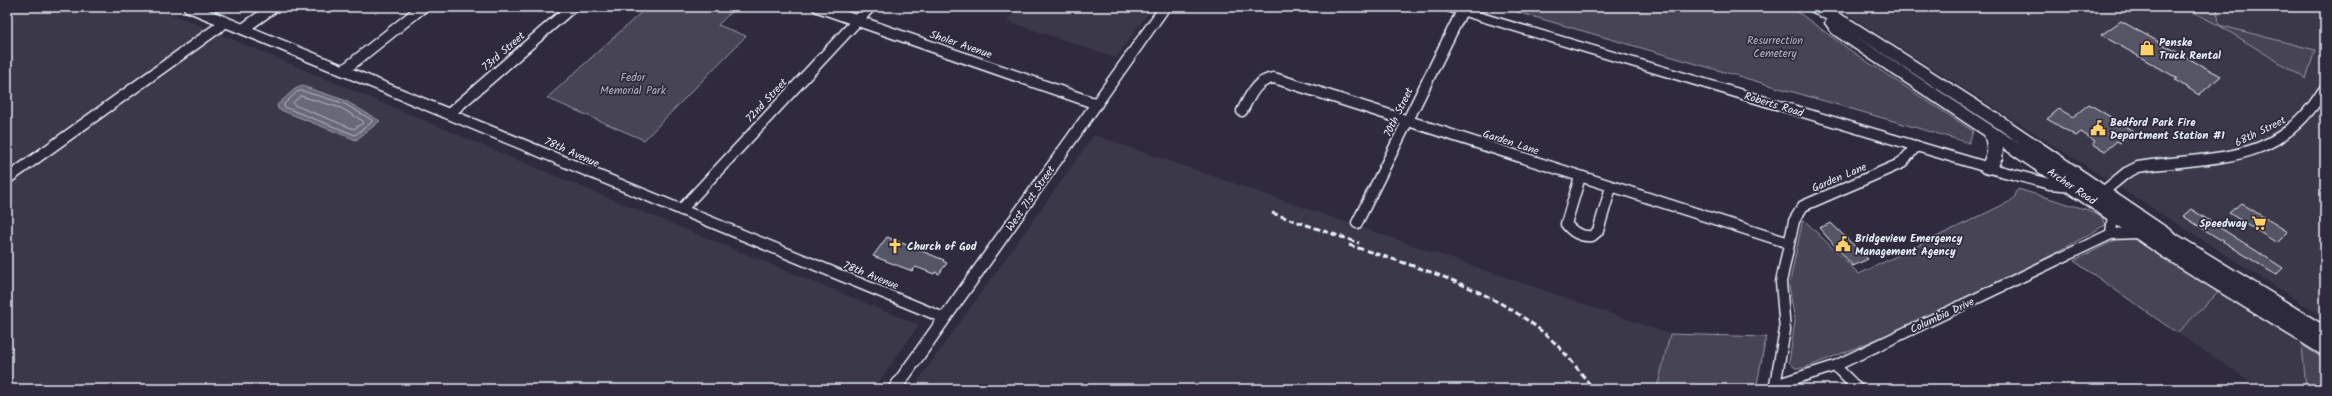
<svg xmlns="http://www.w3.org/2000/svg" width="2332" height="396" font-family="Kalam,sans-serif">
<rect width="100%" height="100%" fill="#2f2a3d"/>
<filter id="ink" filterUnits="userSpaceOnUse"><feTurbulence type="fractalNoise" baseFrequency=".025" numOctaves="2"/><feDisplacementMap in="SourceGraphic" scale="8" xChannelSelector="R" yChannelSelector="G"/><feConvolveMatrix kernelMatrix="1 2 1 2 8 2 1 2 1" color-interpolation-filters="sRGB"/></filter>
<g filter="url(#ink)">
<path fill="#3b3749" d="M7,7H156L558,177L919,325L874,389H7Z
M1018,7H1152L1116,58L1007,21Z
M1836,7H2325V318Z
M1094,135L1670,334L1657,389H912Z
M2221,290L2302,345L2306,389H2262L2177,333Z"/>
<path fill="#464455" stroke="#979aa6" d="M647,7H736L718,25L746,36L644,140L547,98Z
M1500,7H1791L1854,53L1973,131L1969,143Z
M2183,7H2217L2219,25L2315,50L2306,79L2220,26Z
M2018,189L2088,210L2103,218V222L2107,224C2011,280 1909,329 1804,368H1795L1789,362L1795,321L1789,286L1803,219L1859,274L2013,200Z
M2134,236L2221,290L2177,333L2074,261L2121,237Z
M1670,334L1766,337L1756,389H1657Z
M2302,345L2325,360V389H2306Z"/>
<path fill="#696978" stroke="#9c9fab" d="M302,86L344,100L380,121L356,140L278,109L277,105L295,89Z"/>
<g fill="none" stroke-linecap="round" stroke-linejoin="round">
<path stroke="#b5bbc5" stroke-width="1" d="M302,91L343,103L372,120V122L355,135L284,107V104L297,92Z
M301,96L341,108L363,121V123L354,129L294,105L293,103Z"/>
</g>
<path fill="#575565" stroke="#e8f1f8" d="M2121,21L2195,62L2221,76L2199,95L2175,80L2177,78L2101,35Z
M2089,104L2134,131L2120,143L2117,141L2105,151L2093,144L2095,141L2081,132L2076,136L2047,119L2059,109L2073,117Z
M2241,203L2288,232L2277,243L2229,213Z
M2191,209L2283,268L2276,275L2183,216Z
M1831,223L1868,259L1853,266L1819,228Z
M887,237L944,260L943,261L947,263L939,274L935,272L934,274L916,267L912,271L873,256Z"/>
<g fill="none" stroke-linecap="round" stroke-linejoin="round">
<g stroke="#e8f1f8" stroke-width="13">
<path id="minor" d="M189,7L944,318
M818,7L1097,104
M243,29L274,7
M344,70L423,7
M1242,111C1250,96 1256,80 1274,78L1789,243
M450,113L572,7
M1580,177L1566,224C1573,233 1581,237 1592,236L1598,231L1611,187
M7,179L226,22
M2103,192L2126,173L2138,167C2214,155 2277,167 2323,91
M681,210L870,7
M1357,223L1462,11
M2111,234L2113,214
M1835,366L1858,389
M1775,385L1785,330L1781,282L1794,221L1803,206L1902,163L1916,146
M1774,389L1775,385L1835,366L2111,234L2139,233"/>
</g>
<g stroke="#e8f1f8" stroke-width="3">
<path id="tertiary" d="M1159,7H1171L902,389H887Z
M1442,7H1461L1993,164L2049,179L2074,181L2080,186L2074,191L2049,189L1993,174L1444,10Z"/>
</g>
<g stroke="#e8f1f8" stroke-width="3">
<path id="primary" d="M1807,7H1826L1851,20L2009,121L2179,236L2325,326V357L2163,257L2003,148L2002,159L1994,172L1988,174L1982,172L1980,168C1987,156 1990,149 1984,135L1833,34L1825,23L1827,20L1809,10ZM1848,31L1999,129L2023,146Z"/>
</g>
<use href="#minor" stroke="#2f2a3d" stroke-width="10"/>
<use href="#tertiary" fill="#2f2a3d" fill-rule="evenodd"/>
<use href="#primary" fill="#2f2a3d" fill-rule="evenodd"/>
<path stroke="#e8f1f8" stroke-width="3" stroke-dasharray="6 3" stroke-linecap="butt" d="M1272,213L1359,243
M1349,245C1416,267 1490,287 1545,334C1564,350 1578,369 1593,389"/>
</g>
</g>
<defs>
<g id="shop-bare" transform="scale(1.2)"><path d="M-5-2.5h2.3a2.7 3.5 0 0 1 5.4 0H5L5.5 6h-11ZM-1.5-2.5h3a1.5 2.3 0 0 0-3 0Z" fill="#ffd166" stroke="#2f2a3d" stroke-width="2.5" paint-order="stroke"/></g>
<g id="civic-bare" transform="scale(1.2)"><path d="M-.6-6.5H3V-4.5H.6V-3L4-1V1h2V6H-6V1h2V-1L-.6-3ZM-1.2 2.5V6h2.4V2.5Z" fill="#ffd166" stroke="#2f2a3d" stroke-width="2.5" paint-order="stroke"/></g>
<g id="supermarket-bare" transform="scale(1.2)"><path d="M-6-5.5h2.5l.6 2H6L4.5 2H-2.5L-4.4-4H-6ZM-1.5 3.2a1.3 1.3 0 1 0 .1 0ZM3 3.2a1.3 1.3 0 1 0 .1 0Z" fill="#ffd166" stroke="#2f2a3d" stroke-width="2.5" paint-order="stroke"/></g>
<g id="church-bare" transform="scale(1.2)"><path d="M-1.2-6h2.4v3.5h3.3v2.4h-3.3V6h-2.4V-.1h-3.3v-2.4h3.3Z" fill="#ffd166" stroke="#2f2a3d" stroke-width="2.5" paint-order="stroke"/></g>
</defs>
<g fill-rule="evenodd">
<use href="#shop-bare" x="2147" y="48"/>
<use href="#civic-bare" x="2098" y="128"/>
<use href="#supermarket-bare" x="2259" y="223"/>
<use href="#civic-bare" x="1843" y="244"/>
<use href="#church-bare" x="895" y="246"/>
</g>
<g text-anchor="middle" stroke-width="3.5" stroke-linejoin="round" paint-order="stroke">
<g font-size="11" fill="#afb4bf" stroke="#2f2a3d">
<text x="1775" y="44">Resurrection<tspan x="1775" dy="13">Cemetery</tspan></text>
<text x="633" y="81">Fedor<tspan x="633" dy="13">Memorial Park</tspan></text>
</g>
<g font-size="11" font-weight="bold" fill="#e8f1f8" stroke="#2f2a3d" text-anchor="start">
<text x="2159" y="46">Penske<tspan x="2159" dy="13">Truck Rental</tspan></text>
<text x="2110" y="126">Bedford Park Fire<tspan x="2110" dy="13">Department Station #1</tspan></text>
<text x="2247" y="227" text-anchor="end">Speedway</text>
<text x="1855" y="242">Bridgeview Emergency<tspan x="1855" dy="13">Management Agency</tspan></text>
<text x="907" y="250">Church of God</text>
</g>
<g font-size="11" fill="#e8f1f8" stroke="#2f2a3d">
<text transform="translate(961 44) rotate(19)" y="4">Sholer Avenue</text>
<text transform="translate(503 51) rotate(-41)" y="4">73rd Street</text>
<text transform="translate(766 100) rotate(-47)" y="4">72nd Street</text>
<text transform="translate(1774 104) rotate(17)" y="4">Roberts Road</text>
<text transform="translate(1398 112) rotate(-64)" y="4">70th Street</text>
<text transform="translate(2260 131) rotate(-26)" y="4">68th Street</text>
<text transform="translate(1511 142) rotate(18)" y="4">Garden Lane</text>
<text transform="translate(572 152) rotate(24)" y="4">78th Avenue</text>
<text transform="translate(1839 177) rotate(-23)" y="4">Garden Lane</text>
<text transform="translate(2072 186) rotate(34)" y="4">Archer Road</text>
<text transform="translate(1030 198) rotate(-55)" y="4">West 71st Street</text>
<text transform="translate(871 275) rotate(22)" y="4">78th Avenue</text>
<text transform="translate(1942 315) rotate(-25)" y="4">Columbia Drive</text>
</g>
</g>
<rect width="2332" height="396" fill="none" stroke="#2f2a3d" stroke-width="24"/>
<rect x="12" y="12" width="2308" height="372" fill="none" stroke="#e8f1f8" stroke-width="1.5" filter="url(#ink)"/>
</svg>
